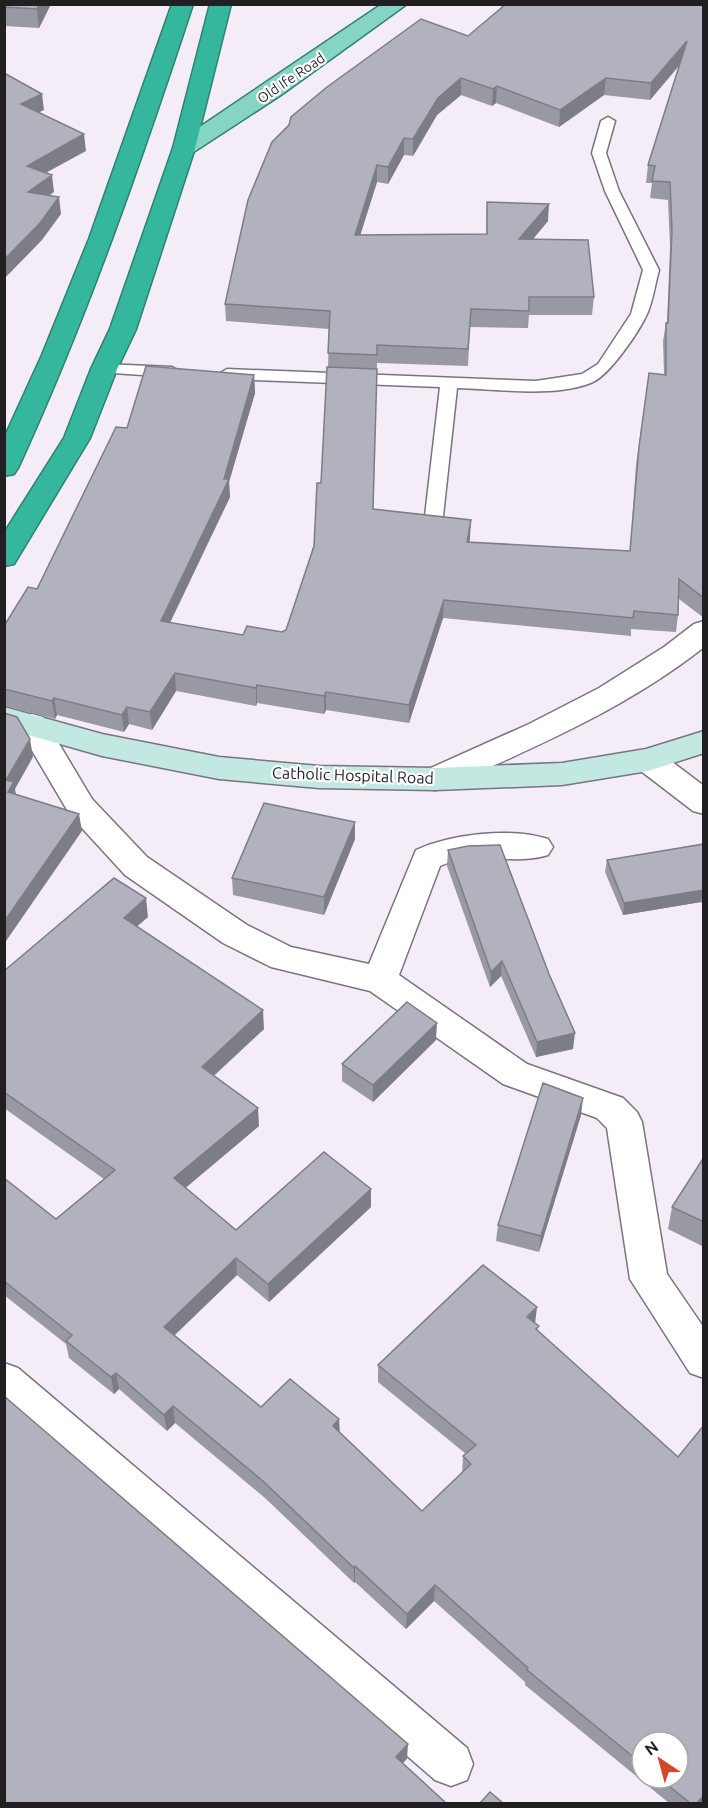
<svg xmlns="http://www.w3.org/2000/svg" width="708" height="1808" font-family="Ubuntu,sans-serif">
<rect width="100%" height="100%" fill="#f4edf8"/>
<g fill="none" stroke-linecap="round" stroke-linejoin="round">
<g stroke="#7a747e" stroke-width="3">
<path id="lane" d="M608,117L615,121L606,153L619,191L659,270C655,284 653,301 647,314C639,332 610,374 593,382C556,398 497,389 457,388L443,516L440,520H428L425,516L440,387L227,379L219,374L227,369L536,381L582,374L598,364L631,314L643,270L605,191L592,153L601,121Z
M104,364L172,367L180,372L172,377L98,372L96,369Z"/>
</g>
<g stroke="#7a747e" stroke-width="3">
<path id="street" d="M704,621V647C627,708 535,747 446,787L435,790L424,787L419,779L424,771L529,724L599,688L664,647L694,624Z
M32,714L43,717L92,799L147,857L247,925L291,947L369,964L416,850C451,834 511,827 548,839L553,847L548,855C514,866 475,850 440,866L399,975L527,1064L623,1098L637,1112L642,1122L667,1274L704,1328V1378L690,1373L630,1279L607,1128L597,1118L503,1084L370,991L271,967L223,943L125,875L70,815L17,725L21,717Z
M648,749L659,752L704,786V814L693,811L637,768L632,760L637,752Z
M4,1363L18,1368L467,1748L473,1764L467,1780L451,1786L435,1780L4,1406Z"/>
</g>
<g stroke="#7a747e" stroke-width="3">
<path id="secondary" d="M4,707L102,734L219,757L319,766L435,768L562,763L646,749L704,731V753L648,771L562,785L435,790L319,788L219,779L102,756L4,728Z"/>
</g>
<g stroke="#2e8272" stroke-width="3">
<path id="primary" d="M382,4H407L281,95L192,153L184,155L176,153L173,148L176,143Z"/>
</g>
<g stroke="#2e8272" stroke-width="3">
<path id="highway" d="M172,4H193C141,162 87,318 18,468L14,474L4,476V438L42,355L89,239Z
M210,4H231L195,148L136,329L117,369L90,438L14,564L4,566V533L64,438L91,369L110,329L173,148Z"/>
</g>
<use href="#lane" fill="#fff" fill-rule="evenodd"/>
<use href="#street" fill="#fff" fill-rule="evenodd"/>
<use href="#secondary" fill="#c2e9e1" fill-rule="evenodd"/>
<use href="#primary" fill="#85d4c4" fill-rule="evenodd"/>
<use href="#highway" fill="#34b79c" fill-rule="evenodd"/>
</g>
<path fill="#9899a3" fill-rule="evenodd" d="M4,4H51L39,28L4,26Z
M704,4V618L679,599L678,615L676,632L631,629V636L443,618L409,723L326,710L324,714L257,703L256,706L176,691L152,730L129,724L124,732L57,715L55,719L4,706V626L37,589L127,428L254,375L255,393L229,482L230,497L170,623L243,635L282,632L286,630L314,546L321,483L328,367L329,329L226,321L225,304L468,36L511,5ZM680,65L648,165L646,183H652L650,198L668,200L670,247L667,323H666L663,341L664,374L649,373L636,465L630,551L469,542L470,538L373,509L377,363L468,366L470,327L528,328L529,315H592L594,297L533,239L548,221L487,202L486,234L360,235L377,182L388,184L404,155L413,156L437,115L461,95L492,106L496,103L559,127L604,95L650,100Z
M355,839L324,915L233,895L232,878Z
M704,844V906L701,902L623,915L605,872L607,860Z
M448,850L573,1049L536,1057L501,976L490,987L447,866Z
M148,917L137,926L264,1029L214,1076L259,1126L185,1188L236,1230L371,1207L269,1302L237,1275L175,1335L261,1407L340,1432L422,1511L462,1473L463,1456L466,1454L378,1382V1365L535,1323L538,1331L678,1457L704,1425V1801L702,1803H669L525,1685V1682L434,1601L406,1629L355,1582L354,1583L265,1498L175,1423L167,1431L119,1389L114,1394L69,1358L66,1344L4,1295V1178L56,1219L104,1179L4,1108V971ZM642,1742L678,1778H642Z
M436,1040L373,1102L342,1081V1064Z
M581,1115L539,1252L496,1241L498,1225Z
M704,1157V1247L668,1229L672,1207Z"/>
<path fill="#7c7d85" d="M39,4H51L39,28L37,9Z
M687,41L685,58L650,100L651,83Z
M461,78V95L437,115L413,156V139L438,98Z
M606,78L604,95L559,127L560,110Z
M497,86L496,103L492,106L493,89Z
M42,94L44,110L23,120L21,104Z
M84,134L86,151L29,182L27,166Z
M404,138V155L388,184V167Z
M377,165V182L355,252V235Z
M52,175L54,192L30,209L28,192Z
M59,197L61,214L42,240L4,279V260Z
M549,204L548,221L518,257L519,239Z
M254,375L255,393L229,482L230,497L162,639L161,621L224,479Z
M471,520L470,538L466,560L467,542Z
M444,600L443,618L409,723V705Z
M175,673L176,691L152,730L150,712Z
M257,685V703L256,706V688Z
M326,692V710L324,714V696Z
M54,698L57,715L55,719L52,701Z
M127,707L129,724L124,732L122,715Z
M30,739L33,757L15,789L17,800L11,809L6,780Z
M79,814L82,831L4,944V922Z
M355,822V839L324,915V897Z
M703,890L701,902L623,915L624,903Z
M146,898L148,917L126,936L124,918Z
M502,961L501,976L490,987L491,972Z
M263,1010L264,1029L203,1085L202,1067Z
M437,1023L436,1040L373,1102V1085Z
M575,1033L573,1049L536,1057L537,1042Z
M583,1098L581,1115L539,1252L541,1236Z
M258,1108L259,1126L176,1196L174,1178Z
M371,1189V1207L269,1302L268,1284Z
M236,1258L237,1275L166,1343L164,1327Z
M537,1307L535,1324L527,1317Z
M116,1373L119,1389L114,1394L111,1377Z
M173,1406L175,1423L167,1431L164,1415Z
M339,1419L340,1435L333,1426Z
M355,1566V1582L354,1583V1568Z
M435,1585L434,1601L406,1629L407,1614Z
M408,1744L407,1759L395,1771L396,1757Z
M704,1795V1801L702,1803H697Z"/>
<path fill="#b1b2be" stroke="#7c7d85" stroke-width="1.5" d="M4,4H39L37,9L4,7Z
M506,4H704V598L679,579L678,615L634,611L633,618L444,600L409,705L326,692L324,696L257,685L256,688L175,673L150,712L127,707L122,715L54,698L52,701L4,689V626L28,587L37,589L116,427L127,428L146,366L254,375L224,479H229L161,621L243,635L247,626L282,632L286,630L314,546L317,483H321L327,367L377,369L373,509L471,520L467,542L630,551L639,447L649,373L666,375V323H668L672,230L670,182L652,181L655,166L648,165L687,41L651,83L606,78L560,110L497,86L493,89L461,78L438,98L413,139L404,138L388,167L377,165L355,235L487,234V202L549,204L519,239L588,240L594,297H529V311L471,309L468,349L377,345V355L328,353L330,311L225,304L248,200L272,142L289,125L291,117L327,87L421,19L468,36Z
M4,73L42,94L21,104L84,134L27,166L52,175L28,192L59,197L40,223L4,260Z
M4,713L17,717L30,739L6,780L14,782L8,792L79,814L4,922Z
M264,803L355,822L324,897L232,878Z
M704,844V890L624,903L607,860Z
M500,845L549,974L575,1033L537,1042L502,961L491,972L448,850L468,846Z
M114,878L146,898L124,918L263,1010L202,1067L258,1108L174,1178L236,1230L324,1152L371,1189L268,1284L236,1258L164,1327L261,1407L290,1379L339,1419L333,1426L422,1511L471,1464L463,1456L476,1445L378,1365L483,1265L537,1307L527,1317L539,1326L536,1329L678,1457L704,1425V1795L697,1803H690L659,1778H678V1742H642V1764L527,1670L528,1668L435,1585L407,1614L355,1566L354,1568L264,1482L173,1406L164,1415L116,1373L111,1377L66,1341L72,1335L4,1281V1178L56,1219L115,1170L4,1092V971Z
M407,1002L437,1023L373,1085L342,1064Z
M543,1083L583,1098L541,1236L498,1225Z
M704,1157V1222L672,1207Z
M4,1396L408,1744L396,1757L446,1803H4Z
M490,1792L503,1803H480Z"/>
<g text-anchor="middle" stroke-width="4.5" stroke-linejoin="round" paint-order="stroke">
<g font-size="14" fill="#221f23" stroke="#fff">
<text transform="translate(291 78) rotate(-34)" y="5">Old Ife Road</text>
</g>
<g font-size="16" fill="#221f23" stroke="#fff">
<text transform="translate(353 775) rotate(2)" y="6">Catholic Hospital Road</text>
</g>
</g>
<rect width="708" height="1808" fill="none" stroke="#221f23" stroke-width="12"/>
<g transform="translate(660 1760) rotate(324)"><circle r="28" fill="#ffffff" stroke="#a7a5a7" stroke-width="1.5"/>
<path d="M0-4.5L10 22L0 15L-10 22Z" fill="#d3482b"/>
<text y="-9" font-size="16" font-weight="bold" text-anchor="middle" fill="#221f23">N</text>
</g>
</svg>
